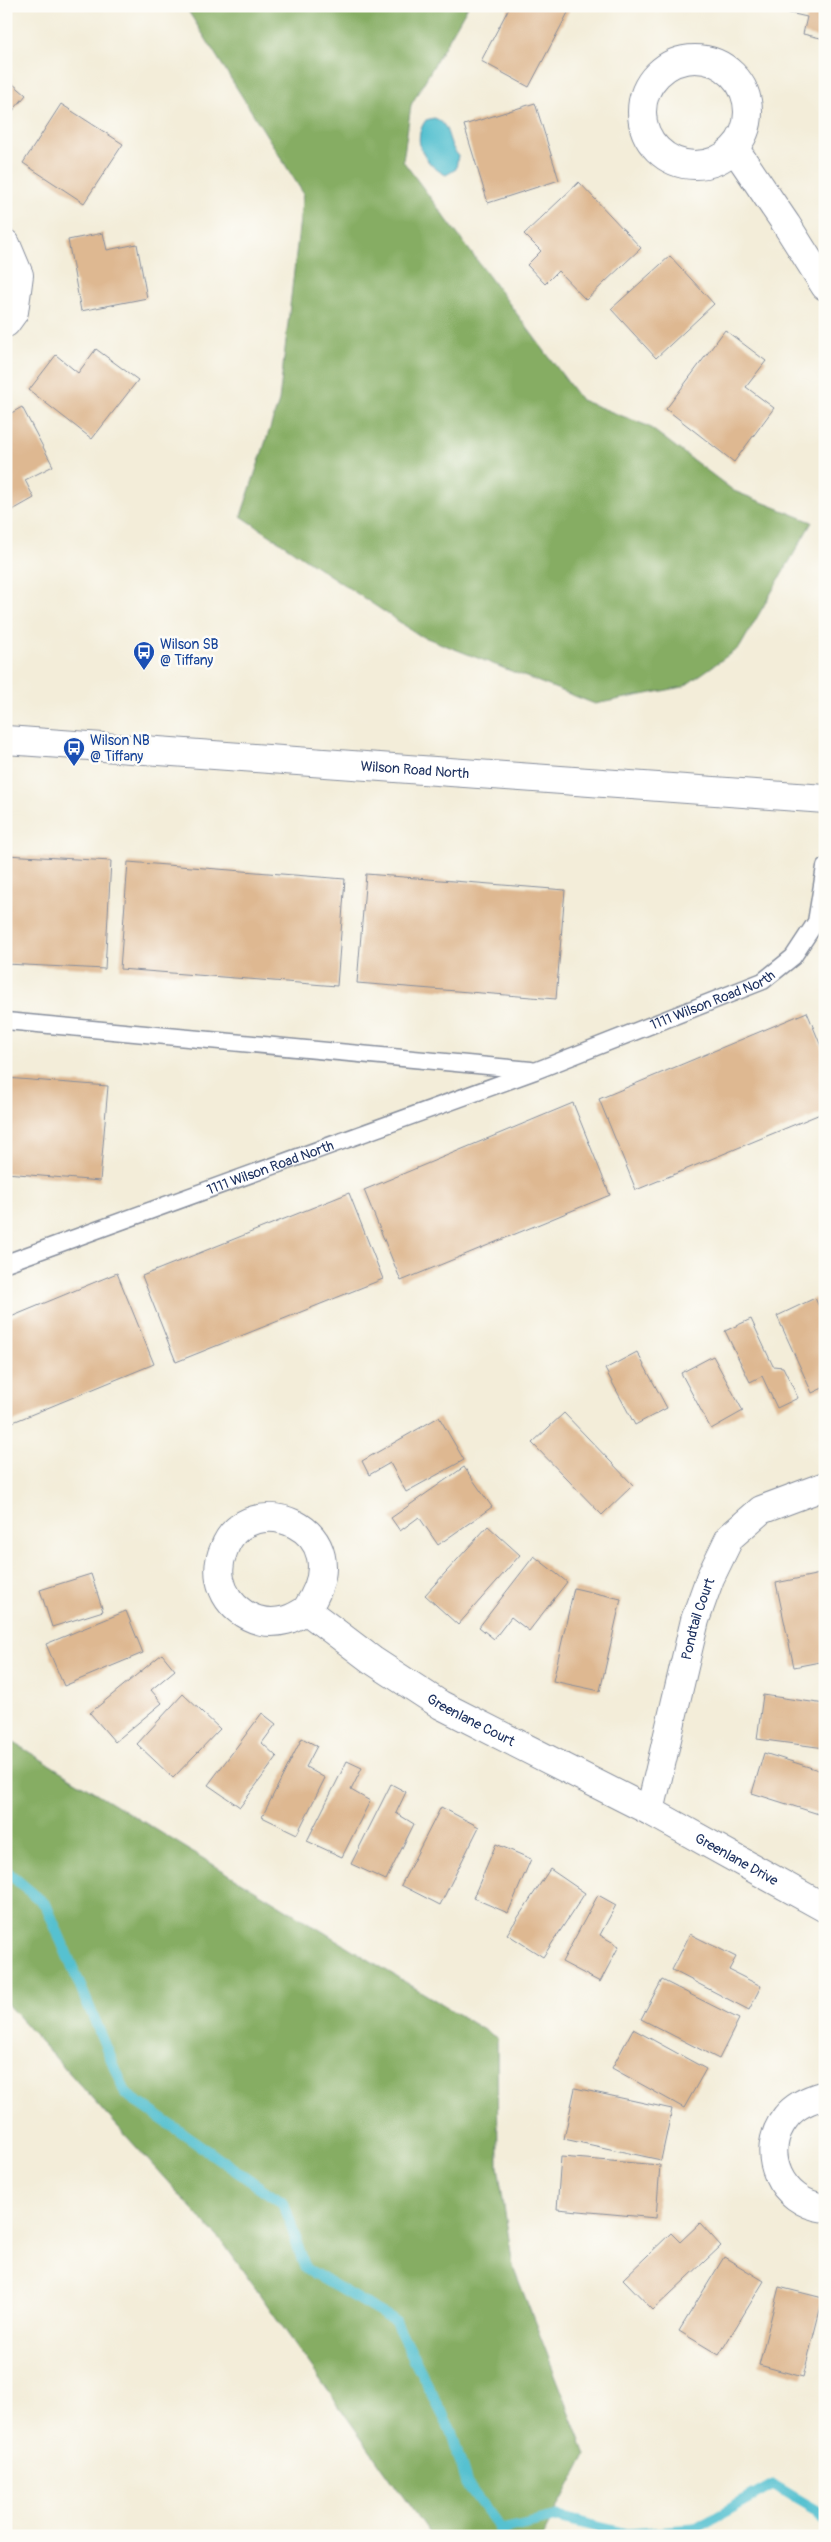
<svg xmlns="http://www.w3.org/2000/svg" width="831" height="2542" font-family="Pangolin,sans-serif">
<rect width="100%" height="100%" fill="#fdfcf7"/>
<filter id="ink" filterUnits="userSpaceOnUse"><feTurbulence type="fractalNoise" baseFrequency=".02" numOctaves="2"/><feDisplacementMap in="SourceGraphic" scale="10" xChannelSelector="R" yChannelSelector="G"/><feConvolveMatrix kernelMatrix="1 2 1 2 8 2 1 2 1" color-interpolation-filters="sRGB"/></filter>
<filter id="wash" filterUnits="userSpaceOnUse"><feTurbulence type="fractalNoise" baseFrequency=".0096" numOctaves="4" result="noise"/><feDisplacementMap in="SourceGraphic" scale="20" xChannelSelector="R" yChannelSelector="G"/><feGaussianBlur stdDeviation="1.12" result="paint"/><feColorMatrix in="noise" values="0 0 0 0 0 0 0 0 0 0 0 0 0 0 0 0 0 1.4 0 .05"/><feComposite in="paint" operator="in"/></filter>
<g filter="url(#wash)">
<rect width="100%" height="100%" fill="#f3edd9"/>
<path fill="#86ad64" stroke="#506e61" d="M185,6H468L411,105L403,161L581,400L648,426L734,491L812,522L740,647L683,687L595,704L419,635L241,516L279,401L303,193Z
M6,1738L497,2038L498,2166L513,2266L586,2454L543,2536H431L224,2244L6,2003Z"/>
<path fill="#56c1d0" stroke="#387897" d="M434,118C451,123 446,143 458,155L456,169L446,175C425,165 410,141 426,120Z"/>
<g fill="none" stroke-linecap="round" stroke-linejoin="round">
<path stroke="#56c1d0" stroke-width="11" d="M6,1871L46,1905L126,2094L284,2204L305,2268L395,2321L451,2431L467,2484L501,2530L558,2517L627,2534L694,2529L773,2485L816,2510L825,2520"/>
</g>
<g id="blocks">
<path fill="#deb891" d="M510,6L571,7L529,87L481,61Z
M773,6H825V39L803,34L807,17L772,9Z
M6,78L26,95L6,119Z
M535,103L559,180L488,203L464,125Z
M61,104L123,144L84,203L23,163Z
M579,182L641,248L586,300L558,271L545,284L527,265L541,251L524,234Z
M103,233L107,250L137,244L147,298L81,311L68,240Z
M670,256L714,304L656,358L611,309Z
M725,330L766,361L746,387L774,408L734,462L666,409Z
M96,349L138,380L92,439L29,390L56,355L78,373Z
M22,407L53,466L25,480L34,498L11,511L6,502V416Z
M6,855L111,861L105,969L6,964Z
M128,862L345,879L337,986L120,969Z
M366,874L565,890L556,999L357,983Z
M807,1012L825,1056V1112L636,1190L599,1099Z
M6,1078L108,1086L100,1181L6,1173Z
M573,1103L610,1195L401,1281L364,1190Z
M349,1193L383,1279L176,1362L142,1276Z
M117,1273L154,1364L6,1425V1319Z
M815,1298L825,1319V1387L812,1393L777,1316Z
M751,1319L773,1366L783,1367L798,1398L777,1408L762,1376L750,1382L725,1331Z
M637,1352L667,1408L635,1425L605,1369Z
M713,1356L743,1411L711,1429L681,1373Z
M564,1413L633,1485L602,1515L532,1443Z
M439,1417L464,1460L406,1492L390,1463L369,1475L362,1461Z
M464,1467L492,1507L438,1545L419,1517L400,1531L391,1518Z
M488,1526L520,1555L458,1625L425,1595Z
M534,1556L567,1582L529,1631L511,1617L494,1639L479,1627Z
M825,1573V1661L794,1667L776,1583Z
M91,1574L103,1611L52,1627L40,1590Z
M574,1588L621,1599L600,1691L553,1681Z
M126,1611L143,1653L64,1686L46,1644Z
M162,1654L175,1670L151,1690L162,1703L115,1742L90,1713Z
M183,1694L220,1729L173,1778L137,1744Z
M763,1695L825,1704V1748L757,1739Z
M262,1713L276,1724L262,1743L277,1757L240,1807L208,1785Z
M302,1738L317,1746L306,1767L325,1778L297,1834L262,1817Z
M764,1753L825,1772V1816L752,1793Z
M347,1761L362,1768L351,1790L370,1801L342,1857L307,1841Z
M391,1784L406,1792L396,1813L414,1824L386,1880L351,1864Z
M441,1807L479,1827L440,1905L401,1885Z
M496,1844L531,1859L508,1913L473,1898Z
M550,1869L585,1893L543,1957L507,1934Z
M598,1895L616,1905L600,1935L619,1946L600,1982L562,1962Z
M690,1934L736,1957L729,1970L761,1986L749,2010L672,1970Z
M662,1980L739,2019L719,2059L641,2019Z
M633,2029L706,2069L684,2108L612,2068Z
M575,2088L672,2109L661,2160L564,2139Z
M561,2157L660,2165L656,2218L557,2209Z
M700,2223L721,2246L653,2310L623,2279L671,2233L680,2242Z
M724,2257L764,2281L719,2355L679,2331Z
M779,2287L823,2298L803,2377L759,2365Z"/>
</g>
</g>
<g filter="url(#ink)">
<use href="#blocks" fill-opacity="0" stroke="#878e9c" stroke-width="1"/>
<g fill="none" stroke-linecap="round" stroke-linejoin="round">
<g stroke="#878e9c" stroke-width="19">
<g id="service">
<path d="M6,1021L531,1070"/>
<path id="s1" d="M6,1263L535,1071L763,981L793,957L816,922L825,867"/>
</g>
</g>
<g stroke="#878e9c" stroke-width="30">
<g id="minor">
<circle cx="695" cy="112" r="53"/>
<path d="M735,149L786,224L825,286"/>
<path d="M6,244L19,275L14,312L6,323"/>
<path id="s2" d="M306,1610C364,1527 247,1485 224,1549C220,1558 218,1568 220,1579C226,1609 256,1628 286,1620C293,1618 300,1614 306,1610L372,1660L441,1705L650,1811L825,1908"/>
<path id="s3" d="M650,1811L695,1620L710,1578L730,1537L761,1510L825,1486"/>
<path d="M825,2095C810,2099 795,2105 786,2117C757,2153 781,2203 825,2208"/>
</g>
</g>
<g stroke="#878e9c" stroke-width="30">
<g id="secondary">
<path id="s4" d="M6,740L825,799"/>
</g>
</g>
<use href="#service" stroke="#fff" stroke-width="16"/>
<use href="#minor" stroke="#fff" stroke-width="28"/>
<use href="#secondary" stroke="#fff" stroke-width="28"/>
</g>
</g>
<defs>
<g id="bus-pin" transform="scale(1.125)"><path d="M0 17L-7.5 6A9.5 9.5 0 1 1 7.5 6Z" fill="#1a4fb4" stroke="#fdfcf7"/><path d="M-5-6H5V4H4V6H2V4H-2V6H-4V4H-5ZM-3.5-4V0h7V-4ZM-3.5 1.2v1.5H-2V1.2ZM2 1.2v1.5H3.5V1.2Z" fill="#fff"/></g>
</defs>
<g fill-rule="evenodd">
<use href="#bus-pin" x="144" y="652"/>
<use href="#bus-pin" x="74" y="748"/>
</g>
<g text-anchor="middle" stroke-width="5" stroke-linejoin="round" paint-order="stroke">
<g font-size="14" fill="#164399" stroke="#fdfcf7" text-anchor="start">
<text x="160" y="649">Wilson SB<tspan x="160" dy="16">@ Tiffany</tspan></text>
<text x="90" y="745">Wilson NB<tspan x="90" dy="16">@ Tiffany</tspan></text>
</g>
<g font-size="14" fill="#1b2f5e" stroke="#fdfcf7">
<text dy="5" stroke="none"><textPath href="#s4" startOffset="410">Wilson Road North</textPath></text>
<text dy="5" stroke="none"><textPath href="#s1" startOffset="754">1111 Wilson Road North</textPath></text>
<text dy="5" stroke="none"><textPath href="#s1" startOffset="281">1111 Wilson Road North</textPath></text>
<text dy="5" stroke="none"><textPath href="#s3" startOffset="198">Pondtail Court</textPath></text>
<text dy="5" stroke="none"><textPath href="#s2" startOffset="524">Greenlane Court</textPath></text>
<text dy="5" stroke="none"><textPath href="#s2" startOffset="824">Greenlane Drive</textPath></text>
</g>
</g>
<rect width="831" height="2542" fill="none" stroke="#fdfcf7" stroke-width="25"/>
</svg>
